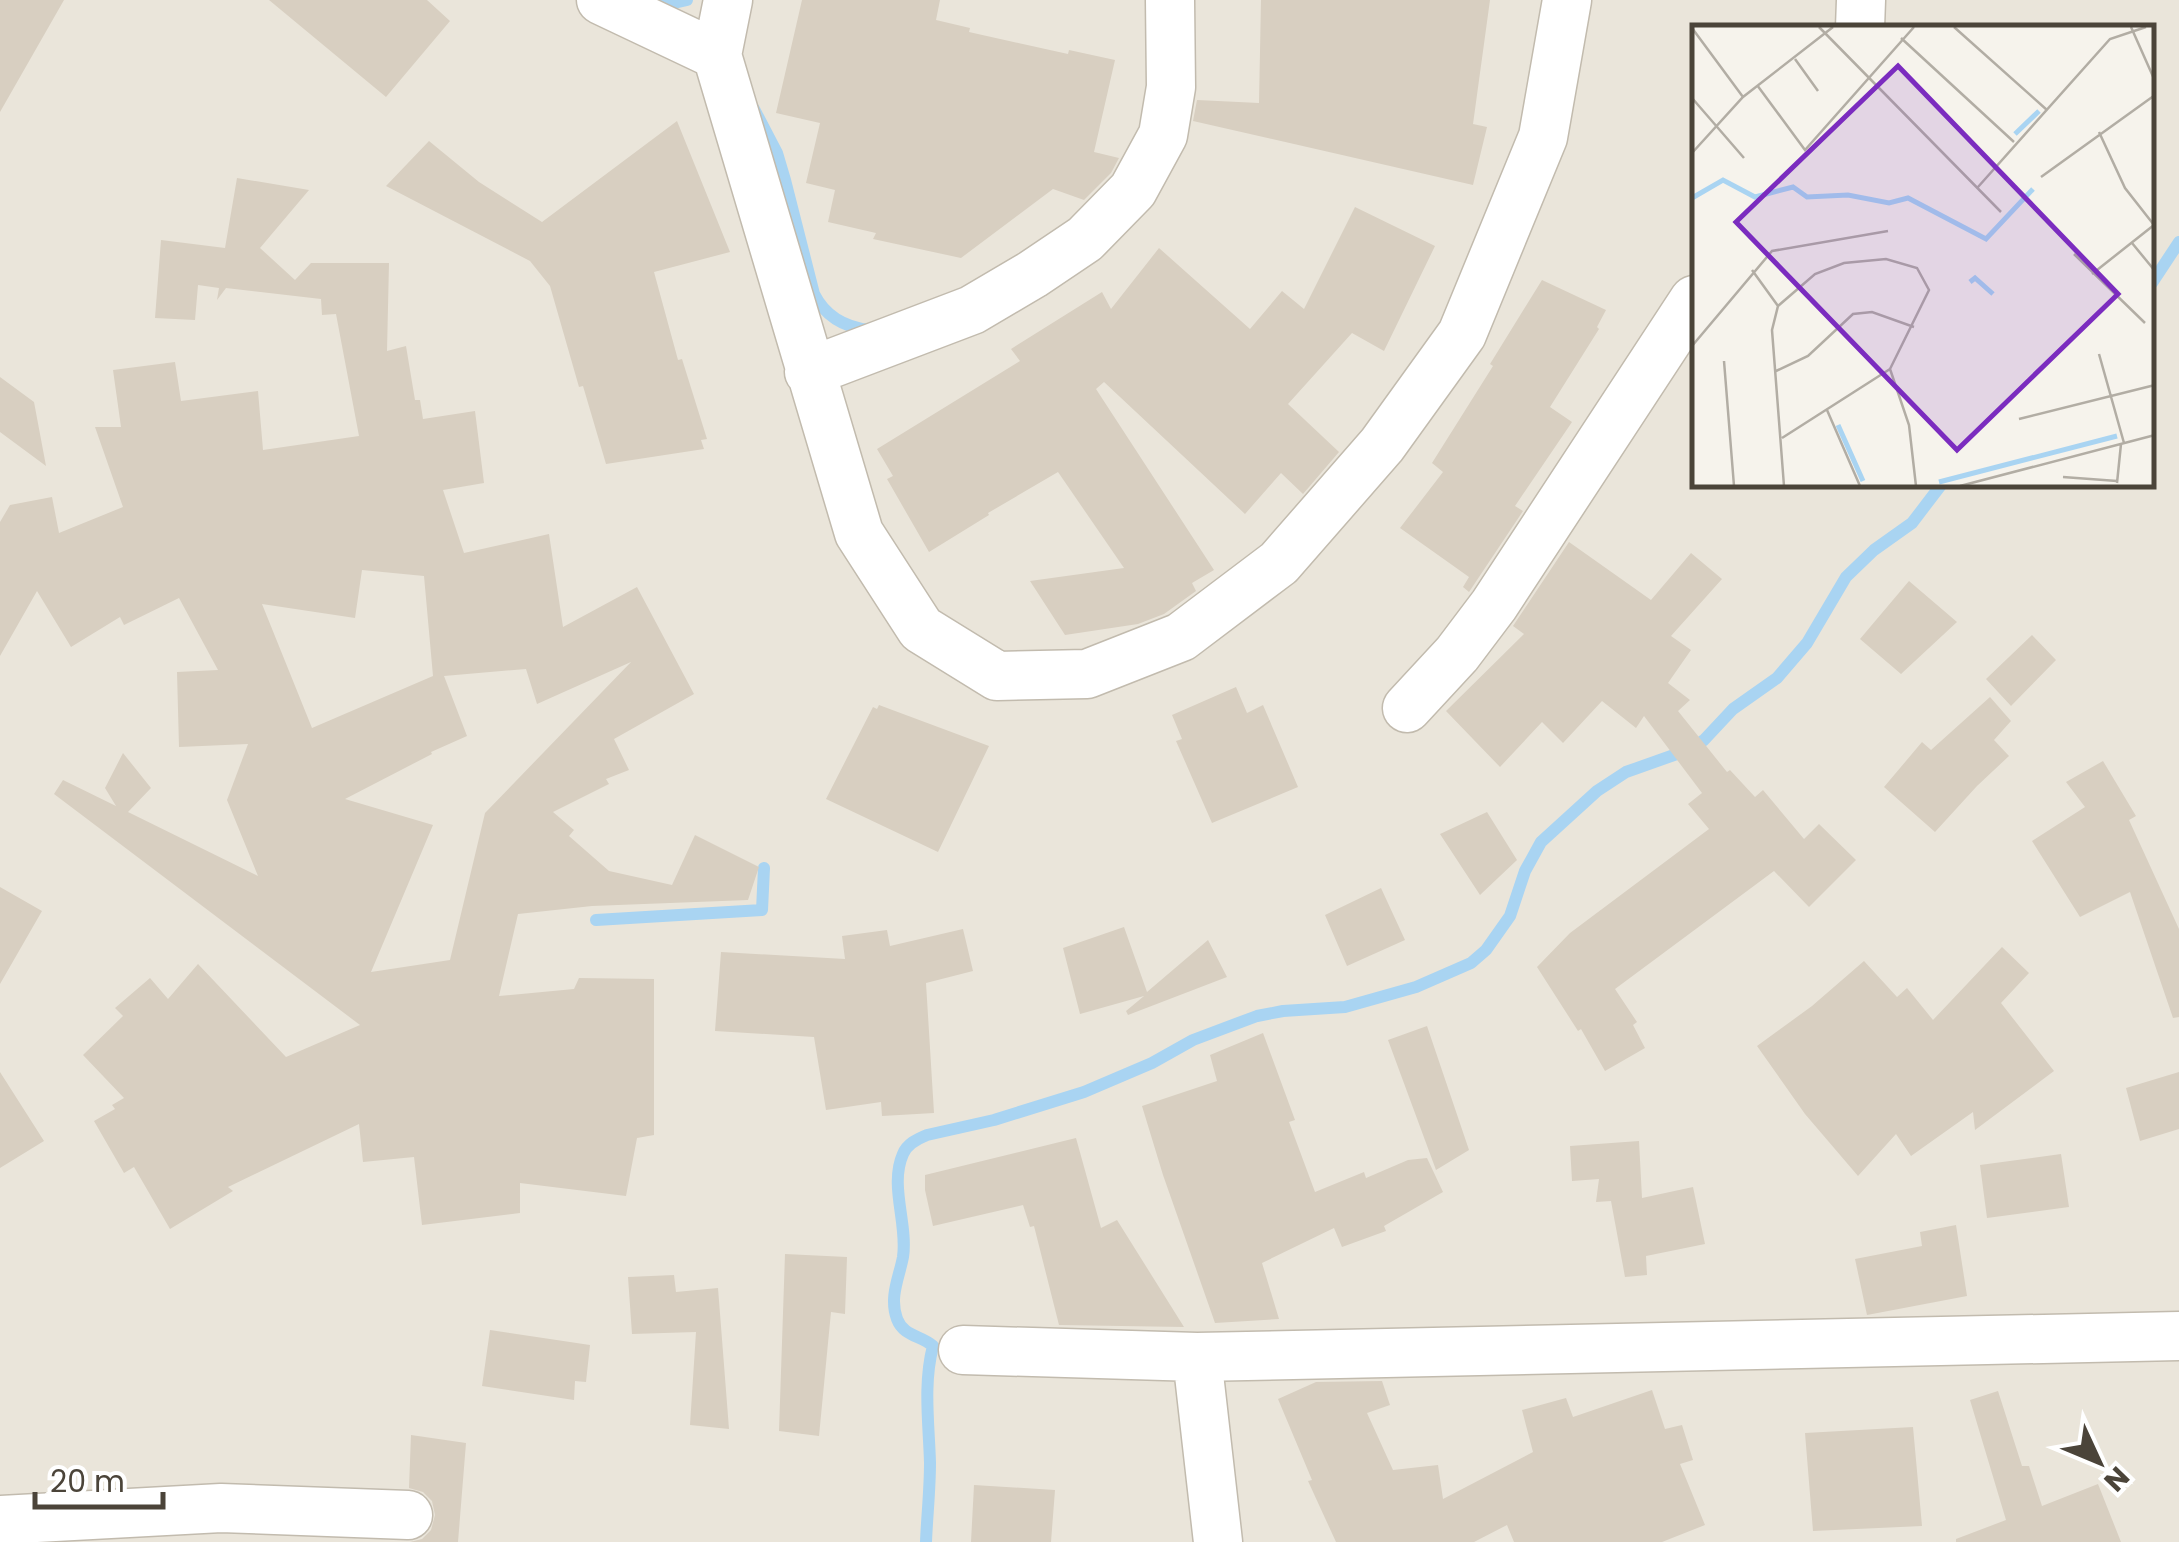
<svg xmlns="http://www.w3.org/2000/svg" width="2179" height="1542" font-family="Poppins,sans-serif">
<rect width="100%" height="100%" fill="#f6f3ec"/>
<path fill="#eae5da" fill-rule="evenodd" d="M0,0H2179V1542H0ZM1694,28H2152V485H1694Z"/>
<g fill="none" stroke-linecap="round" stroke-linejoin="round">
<path stroke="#a9d4f2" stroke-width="12" d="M663,0L674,3L687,0
M754,109L777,153L785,180L814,294C825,316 843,327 869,330
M2152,283L2179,242
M596,920L762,910L764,868
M926,1542C927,1516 930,1490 930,1463C929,1425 923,1384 933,1346C921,1335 904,1337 897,1319C889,1297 899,1278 903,1257C908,1224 889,1185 903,1154C907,1144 917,1139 927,1135L994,1120L1084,1092L1152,1063L1193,1040L1257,1016L1283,1011L1345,1007L1416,987L1471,963L1486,950L1510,916L1525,871L1541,842L1597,791L1626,772L1691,749L1704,740L1733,709L1777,678L1807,643L1846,577L1874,550L1912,523L1941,485"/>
</g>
<path fill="#d8cfc1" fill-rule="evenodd" d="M0,0H64L0,112Z
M269,0H427L450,21L386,97Z
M802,0H940L936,20L970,28L969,32L1068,54L1069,50L1115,60L1094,152L1119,158L1111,173L1084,200L1053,189L961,258L873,239L876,233L828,222L835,190L806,183L820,123L776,113Z
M1261,0H1490L1473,124L1487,127L1473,185L1193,121L1197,100L1259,103Z
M677,121L730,252L654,272L678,360L682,359L707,439L701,440L704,449L606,464L583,386L579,387L550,286L530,261L386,186L429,141L479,182L542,222Z
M237,178L309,190L260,248L295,280L311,263H389L387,351L406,346L415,400H420L423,419L475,411L484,483L443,490L464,553L549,534L563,627L637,587L694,694L614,739L629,770L606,779L609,784L553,812L574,830L569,836L609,871L672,885L695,835L759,867L748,900L592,906L518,914L499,996L574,989L579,978L654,979V1135L637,1138L626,1196L520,1183V1213L422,1225L414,1157L363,1162L359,1124L228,1187L233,1191L170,1229L134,1167L124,1173L94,1121L115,1109L112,1105L124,1098L83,1055L123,1016L115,1008L150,978L168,999L198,964L286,1057L360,1025L54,794L63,780L116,806L105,788L123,753L151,788L128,812L258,876L227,800L248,744L179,747L177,672L218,670L179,598L124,625L120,617L71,647L37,591L0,656V522L10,505L52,497L59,533L123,507L95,427H121L113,370L175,362L181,401L258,391L263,450L359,436L336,314L322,315L321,299L226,288L217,300L219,288L198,285L195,320L155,318L161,240L225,248ZM362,570L424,576L433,676L312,728L262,604L355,618ZM631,662L485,813L450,960L371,972L433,825L345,799L432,754L431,752L467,736L444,676L526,669L537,704Z
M1355,207L1435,246L1384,351L1352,333L1288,404L1339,452L1303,494L1281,473L1245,514L1104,382L1096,389L1214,570L1192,583L1196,591L1164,614L1138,624L1065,635L1030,581L1124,568L1058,472L988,513L989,515L929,552L887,479L893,476L877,449L1020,361L1011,349L1102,292L1111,309L1159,248L1250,329L1282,291L1304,309Z
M1542,280L1606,310L1597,327L1599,329L1550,407L1572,422L1515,506L1523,511L1469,592L1463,587L1469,577L1400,528L1443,472L1432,463L1493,366L1490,364Z
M0,377L34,402L46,466L0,432Z
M1569,542L1651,600L1691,553L1722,579L1671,636L1691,650L1668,683L1690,700L1678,711L1727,772L1730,770L1755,797L1763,790L1804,839L1819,824L1856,860L1809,907L1774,871L1615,989L1637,1022L1633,1025L1645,1048L1605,1071L1581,1029L1578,1031L1537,967L1570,933L1709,829L1688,804L1702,793L1644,716L1636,728L1602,701L1563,743L1542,722L1500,767L1446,711L1524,634L1513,626Z
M1909,581L1957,622L1901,674L1860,639Z
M2032,635L2056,660L2011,706L1986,679Z
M1236,687L1247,713L1263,705L1298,787L1212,823L1176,741L1182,739L1172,715Z
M1990,697L2011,721L1994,740L2009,756L1977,786L1935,832L1884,787L1922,742L1931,750Z
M879,705L989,746L938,852L826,799L873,707L877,709Z
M2103,761L2136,816L2129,820L2179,929V1017L2173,1018L2130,892L2080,917L2032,841L2085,807L2066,782Z
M1487,812L1517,860L1480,895L1440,834Z
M0,887L42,911L0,984Z
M1381,888L1405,940L1347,966L1325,915Z
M1124,927L1147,992L1208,940L1227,977L1128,1015L1126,1011L1144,996L1080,1014L1063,948Z
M963,929L973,971L926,983L934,1113L882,1116L881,1102L826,1110L814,1037L715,1031L721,952L845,959L842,936L887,930L890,946Z
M2002,947L2029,973L2001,1003L2054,1071L1975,1130L1973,1112L1911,1156L1896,1134L1858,1176L1805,1114L1757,1046L1812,1006L1864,961L1897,997L1907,988L1933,1020Z
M1427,1026L1469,1150L1436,1170L1388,1040Z
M1263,1033L1295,1120L1289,1122L1315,1192L1364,1172L1366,1178L1408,1160L1427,1158L1443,1192L1384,1226L1386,1231L1342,1247L1334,1228L1262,1263L1279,1319L1215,1323L1163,1175L1142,1106L1217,1081L1210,1055Z
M0,1072L44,1141L0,1168Z
M2179,1072V1129L2140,1141L2126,1088Z
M1076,1138L1101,1228L1117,1220L1184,1327L1059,1325L1034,1226L1030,1227L1023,1205L933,1226L925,1190V1175Z
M1639,1141L1642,1198L1693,1187L1705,1244L1646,1256L1647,1275L1625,1277L1611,1201L1596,1202L1599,1179L1572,1181L1570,1146Z
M2061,1154L2069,1207L1987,1218L1980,1165Z
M1956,1225L1967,1296L1867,1315L1855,1259L1922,1246L1920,1232Z
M785,1254L847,1257L845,1314L831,1312L819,1436L779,1431Z
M674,1275L676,1292L718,1288L729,1429L690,1425L696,1332L632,1334L628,1277Z
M490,1330L590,1345L586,1382L575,1381L574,1400L482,1386Z
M1382,1381L1390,1405L1367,1413L1393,1470L1438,1465L1443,1499L1533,1452L1522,1410L1566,1398L1573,1417L1652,1390L1665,1429L1682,1425L1693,1460L1680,1464L1705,1525L1662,1542H1514L1507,1525L1474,1542H1336L1308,1481L1312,1480L1278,1399L1316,1382Z
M1998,1391L2022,1466H2029L2042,1506L2098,1484L2121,1542H1956V1539L2006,1520L1970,1400Z
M1913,1427L1922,1526L1813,1531L1805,1433Z
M411,1435L466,1443L458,1542H410L422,1539L431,1530L435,1515L432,1501L423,1492L409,1488Z
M974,1485L1055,1490L1051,1542H971Z"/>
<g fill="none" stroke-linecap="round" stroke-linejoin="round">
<g stroke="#c2bbae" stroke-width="51">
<path id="street" d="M601,0L717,55L859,533L921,629L997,676L1087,674L1181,637L1279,563L1382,445L1462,334L1543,137L1567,0
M1860,28L1861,0
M717,55L728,0
M809,372L972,310L1033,274L1085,239L1133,190L1163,135L1171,87L1170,0
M1407,708L1457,654L1494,605L1694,300
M963,1350L1197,1357L2179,1336
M1197,1357L1218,1542
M0,1520L221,1508L408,1515"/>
</g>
<use href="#street" stroke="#fff" stroke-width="48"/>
</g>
<g transform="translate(1692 25)">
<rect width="462" height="462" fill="#f6f3ec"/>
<path fill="none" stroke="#a9d4f2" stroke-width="5" d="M323,109L347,86M0,173L31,155L63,172L101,162L115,172L156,170L197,178L216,173L294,214L341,164M278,257L283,253L301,269M146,400L171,456M247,457L425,411"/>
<path fill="none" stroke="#b2ada4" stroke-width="2.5" d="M127,2L309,187M262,2L355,85M439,2L463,56M0,3L51,72M209,13L322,117M103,34L126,66M65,60L113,125L222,2M0,73L52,133M0,128L51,72L141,2M349,152L463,70M286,162L418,14L454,2M440,218L463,246M382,229L453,298M60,245L86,281M400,249L462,200L433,163L407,107M0,321L80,226L196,206M407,329L432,418M32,336L42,461M84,346L116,331L161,289L180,287L222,302M135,385L168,461M327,394L463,360M90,413L198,344M371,452L425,456M425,458L429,419M92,461L80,305L86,281L123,249L152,238L194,234L225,243L237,265L198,344L217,400L224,461M268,461L463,410"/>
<path fill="#7b2cbf" fill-opacity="0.15" stroke="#7b2cbf" stroke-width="5" d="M206,41L426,269L265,425L44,197Z"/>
<rect width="462" height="462" fill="none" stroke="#4b4439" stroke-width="5"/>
</g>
<g transform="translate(2099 1462) rotate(134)" stroke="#ffffff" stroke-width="8" paint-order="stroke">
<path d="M0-8L18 38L0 25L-18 38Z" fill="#4b4439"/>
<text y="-15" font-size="28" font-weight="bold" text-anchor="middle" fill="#4b4439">N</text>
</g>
<path d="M35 1492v15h128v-15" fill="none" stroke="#4b4439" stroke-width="5"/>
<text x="50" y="1492" font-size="30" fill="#4b4439" stroke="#ffffff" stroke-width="8" paint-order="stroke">20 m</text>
</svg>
